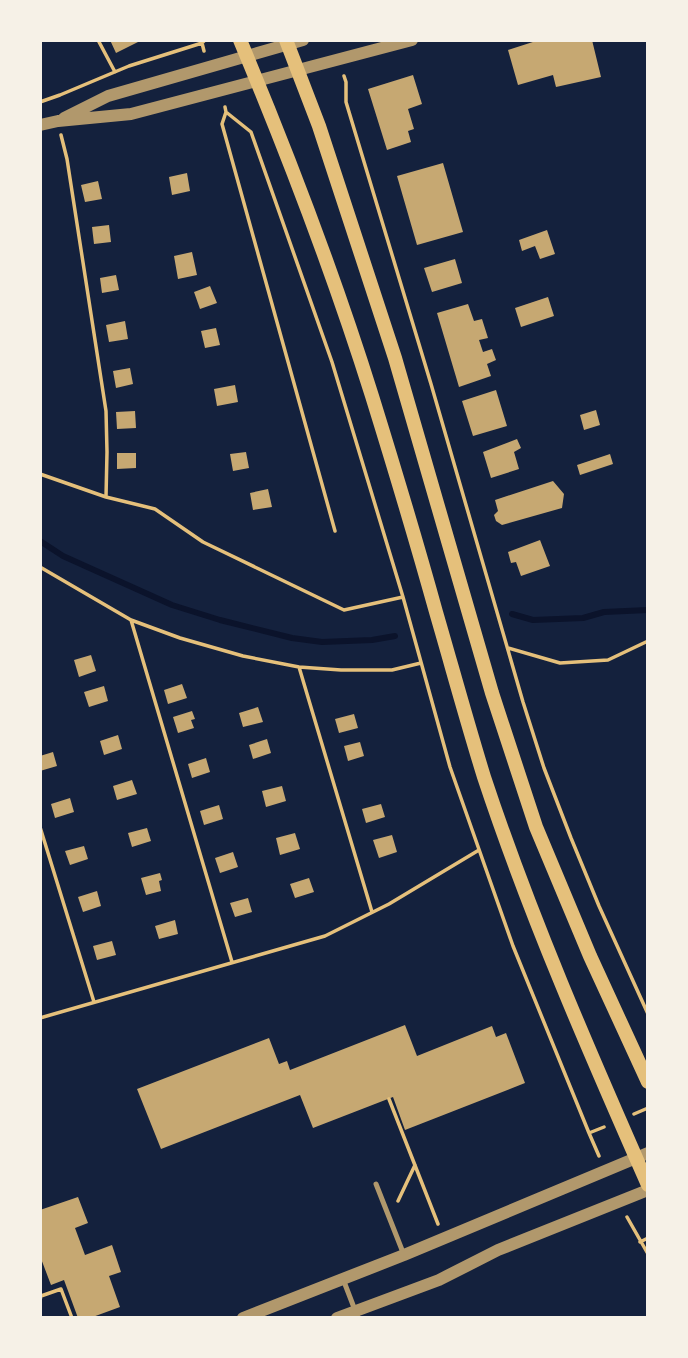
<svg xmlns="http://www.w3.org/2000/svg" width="688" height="1358" font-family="'Open Sans',sans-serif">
<rect width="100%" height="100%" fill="#14213d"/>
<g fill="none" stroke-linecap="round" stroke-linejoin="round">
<path stroke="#0b132b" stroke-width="6" d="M40,541L63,556L172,605L220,620L292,638L322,642L372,640L395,636
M512,614L533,620L583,618L604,612L648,610"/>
</g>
<path fill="#c6a872" d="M110,40H142L116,53Z
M539,40H592L601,77L556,87L553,75L518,85L508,50Z
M413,75L422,104L408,109L414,129L408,131L411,142L387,150L368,89Z
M443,163L463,232L417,245L397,176Z
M187,173L190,191L172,195L169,177Z
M98,181L102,199L85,202L81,185Z
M109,225L111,242L94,244L92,227Z
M547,230L555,254L540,259L535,246L522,251L519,240Z
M192,252L197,275L178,279L174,256Z
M455,259L462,283L432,292L424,268Z
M116,275L119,290L102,293L100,278Z
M210,286L217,303L200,309L194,292Z
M548,297L554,316L521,327L515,308Z
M468,304L474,321L482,319L488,338L479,340L483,352L492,349L496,360L487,364L491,376L459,387L437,313Z
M125,321L128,339L109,342L106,325Z
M216,328L220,345L205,348L201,331Z
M130,368L133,384L116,388L113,371Z
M235,385L238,402L217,406L214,389Z
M496,390L507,426L473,436L462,401Z
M596,410L600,425L584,430L580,415Z
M135,411L136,428L117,429L116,412Z
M517,439L521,448L514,452L519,469L491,478L483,452Z
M246,452L249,468L233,471L230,454Z
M117,453H136V468L117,469Z
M610,454L613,464L580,475L577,465Z
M553,481L564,494L562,508L502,525L496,521L494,515L498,511L495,500Z
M268,489L272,507L253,510L250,493Z
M540,540L550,566L521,576L516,562L511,563L508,552Z
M91,655L96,671L79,677L74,660Z
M182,684L187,698L168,704L164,690Z
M104,686L108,701L89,707L84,692Z
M258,707L263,722L243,727L239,713Z
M192,711L195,719L191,720L194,728L178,733L173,717Z
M354,714L358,728L339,733L335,719Z
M118,735L122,749L104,755L100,741Z
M267,739L271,753L253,759L249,745Z
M360,742L364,756L348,761L344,746Z
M53,752L57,766L40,771V756Z
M206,758L210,772L192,778L188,764Z
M132,780L137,794L117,800L113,786Z
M282,786L286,801L266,807L262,791Z
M70,798L74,812L55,818L51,804Z
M381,804L385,817L366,823L362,809Z
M219,805L223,819L204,825L200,811Z
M147,828L151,841L132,847L128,833Z
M295,833L300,849L280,855L276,838Z
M392,835L397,852L379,858L373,840Z
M84,846L88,859L70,865L65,851Z
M233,852L238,867L220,873L215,858Z
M160,873L162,880L159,881L161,891L146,895L141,878Z
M309,878L314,892L295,898L290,884Z
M97,891L101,906L83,912L78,897Z
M248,898L252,912L235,917L230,903Z
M175,920L178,934L159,939L155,926Z
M112,941L116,955L97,960L93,946Z
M405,1025L417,1056L492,1026L496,1037L506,1033L525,1083L405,1130L393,1097L313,1128L300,1095L161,1149L137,1089L269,1038L279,1064L287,1061L290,1070Z
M78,1197L88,1223L75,1228L85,1255L112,1245L121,1272L109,1276L120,1307L90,1318H78L64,1280L51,1285L40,1256V1210Z"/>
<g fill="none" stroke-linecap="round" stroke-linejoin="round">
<path stroke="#e5c07b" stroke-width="3.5" d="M98,40L115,72
M204,51L202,43L205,40
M344,76L346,82V102L431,384L523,702L544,768L571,838L599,906L648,1014
M40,102L60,95L129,66L202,43
M225,107L226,112L251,132L332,362L403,597L450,767L513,946L589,1133
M226,112L222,124L335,531
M61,135L67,159L106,411L107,452L106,497
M40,474L106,497L155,509L203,542L344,610L403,597
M40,567L131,620L180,638L243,656L299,667L341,670H392L421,663
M131,620L232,962
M508,648L560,663L608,660L648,641
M299,667L372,912
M40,827L94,1002
M40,1018L325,936L389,904L479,850
M389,1099L438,1224
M634,1114L648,1108
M599,1156L589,1133L604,1127
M398,1201L415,1165
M627,1217L648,1254
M640,1242L648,1238
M40,1300L41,1296L61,1289L72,1318"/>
<path stroke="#b1986c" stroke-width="5" d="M376,1184L404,1255
M343,1279L358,1318"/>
<path stroke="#b1986c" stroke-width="12" d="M64,118L108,96L303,40
M40,125L58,121L131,114L412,40
M243,1318L404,1255L648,1153
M337,1318L439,1280L498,1250L648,1190"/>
<path stroke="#e5c07b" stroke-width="14" d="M240,40C289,157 334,275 372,396C394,467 416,540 436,612C452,667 467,722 484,777C530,916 589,1051 648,1185
M286,40L319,126L395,358L492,693L536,827L590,956L648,1082"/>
</g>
<rect width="688" height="1358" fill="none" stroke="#f6f1e7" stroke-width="84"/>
</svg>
